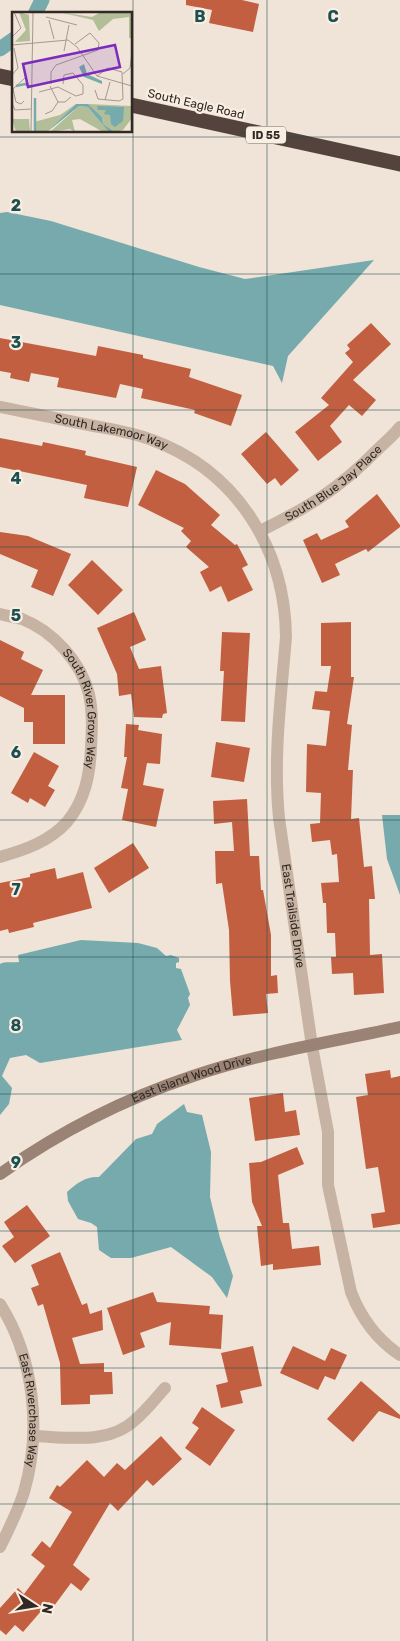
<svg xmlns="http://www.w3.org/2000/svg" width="400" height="1641" font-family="Rubik,sans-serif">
<rect width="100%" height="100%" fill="#f0e3d7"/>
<path fill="#76aaac" d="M7,212L51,221L199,267L245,279L374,260L288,356L282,383L273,366L0,305V213Z
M382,815H400V895L387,859Z
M81,940L138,943L157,948L166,956L171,955L179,958V962L176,963V968L181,969L190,994L188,998L190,1005L177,1030L182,1040L40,1063L26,1055L10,1058L2,1076L12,1088L9,1104L0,1115V964C5,961 13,963 19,962L18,955Z
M184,1104L187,1112L202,1115L211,1152L210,1197L220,1238L233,1276L227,1298L212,1277L171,1247L131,1258H111L99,1250L97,1227L91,1223L78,1219L68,1201L67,1192C77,1183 86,1176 99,1177L136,1139L152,1134L157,1124Z"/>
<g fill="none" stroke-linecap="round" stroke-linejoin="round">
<path stroke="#76aaac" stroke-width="15" d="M35,14L42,0
M0,49L14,39"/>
</g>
<path fill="#c35f41" d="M186,0H242L259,4L253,32L209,23L212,10L186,5Z
M371,323L391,344L353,380L376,400L362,416L349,405L330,426L342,442L318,461L295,432L329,405L321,398L353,362L345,353L350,349L347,345Z
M0,338L96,356L98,346L143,355V358L191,369L189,377L242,395L231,426L194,413L195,410L141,398L143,389L120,384L116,398L57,387L59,378L31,373L29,382L10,378L11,373L0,371Z
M266,432L299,470L281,486L275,478L267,484L241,454Z
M0,438L42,446L43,442L86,451L85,455L137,467L128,507L84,498L87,485L0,467Z
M156,470L185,484L220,515L211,525L235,545L237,544L248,565L242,568L253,590L228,602L221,586L210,592L200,572L209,567L186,547L191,541L181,531L184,528L138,505Z
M377,494L400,525V527L368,552L366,549L335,564L340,575L322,583L303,540L317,533L321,540L349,527L345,521Z
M0,532L28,536L71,554L53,596L31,587L38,570L0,554Z
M92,560L123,590L98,615L68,585Z
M134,612L146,640L130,647L139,669L161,666L167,713L163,714L162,718L134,717L131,694L119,696L117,674L97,628Z
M351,622V677H354L347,724L352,725L348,770H353L351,819L359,818L364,867L372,866L375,899H369L370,955L382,954L384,993L354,995L353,973L332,974L331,957H336L335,933H327L326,903H323L321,883L339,882L337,854L332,855L330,840L312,842L310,824L320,823L321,793L306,792L307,744L326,746L330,711L312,709L315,691L327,692L331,666H321V623Z
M222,632L250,633L245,722L221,721L224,671H220Z
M0,640L24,652L21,659L43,670L31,695H65V744H33V722H24V708L0,696Z
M126,724L139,725L138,730L162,734L160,764L147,763L143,785L164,789L156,827L122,820L128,789L121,788L127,757H124Z
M216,742L250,748L244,782L211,777Z
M34,752L59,766L48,786L55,790L45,807L30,798L28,803L11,793Z
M247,799L250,856H259L261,890H263L271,935V976L277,975L278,993L266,994L268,1013L233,1016L230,981L229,930L222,883L216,884L215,851H234L232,822L214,824L213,801Z
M133,843L149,868L109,893L94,868Z
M55,868L57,879L83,872L92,908L33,923L34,927L9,933L8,929L0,931V883L30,877V874Z
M390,1070L391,1078L400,1076V1224L373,1228L371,1214L385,1212L378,1167L366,1169L356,1097L368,1095L365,1074Z
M283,1093L285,1112L296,1110L300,1135L255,1141L249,1098Z
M297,1147L304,1164L278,1175L283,1223H289L292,1249L319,1246L321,1265L273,1270V1264L261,1266L257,1226H262L252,1202L249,1163L261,1162Z
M27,1205L50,1236L15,1263L2,1246L14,1237L4,1222Z
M60,1252L82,1305L87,1303L90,1314L102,1310L103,1330L72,1338L80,1364L104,1363V1372H112L113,1394L90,1395V1404L61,1405L60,1363L43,1304L38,1306L31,1288L39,1285L31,1265Z
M153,1292L157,1302L210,1306L209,1314L223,1315L221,1349L169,1345L171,1322L140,1333L145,1347L123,1355L107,1308Z
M253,1346L262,1386L240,1391L243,1403L221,1408L216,1385L228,1382L221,1353Z
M293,1346L325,1361L331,1348L347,1355L335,1380L325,1376L318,1390L280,1373Z
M361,1381L400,1415V1419L379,1411L353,1442L327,1419Z
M202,1407L235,1430L210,1466L185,1448L199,1428L192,1423Z
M161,1436L182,1459L153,1486L147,1480L118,1511L110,1503L73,1565L90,1579L81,1591L71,1583L54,1606L49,1602L23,1632L15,1625L6,1635L0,1630V1608L18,1588L24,1594L45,1566L31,1555L42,1541L50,1548L72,1512L49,1498L57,1485L60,1487L87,1460L104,1477L117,1463L125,1470Z"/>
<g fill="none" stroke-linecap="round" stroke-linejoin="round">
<g stroke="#c7b3a3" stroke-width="12">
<path id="s1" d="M0,407C30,413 60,419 89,425C110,429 132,432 152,440C237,471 285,549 286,637C281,698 273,757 279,818L312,1046L328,1132V1185L351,1292C361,1318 376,1339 400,1355"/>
<path id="s2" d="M260,531C307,508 339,489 376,451C384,443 393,436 400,427"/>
<path id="s3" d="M0,614C7,616 15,617 22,619C53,631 81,662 89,694C93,712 92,729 91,747C90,775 85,800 67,822C49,842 24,850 0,857"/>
<path id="s4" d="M0,1304C34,1358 42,1430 24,1492C18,1511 9,1529 0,1547"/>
<path d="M33,1436C66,1437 109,1445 135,1420C146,1411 155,1399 165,1388"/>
</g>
<path stroke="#9a8275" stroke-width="12" id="s5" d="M0,1174C59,1132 124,1099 193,1076C260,1053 331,1042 400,1027"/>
<path stroke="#53433c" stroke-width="15" d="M0,76L14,79
M131,105L400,164"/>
</g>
<path fill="none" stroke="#1c4f52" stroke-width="1" stroke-opacity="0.55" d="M133,0V1641M267,0V1641M0,137H400M0,274H400M0,410H400M0,547H400M0,684H400M0,820H400M0,957H400M0,1094H400M0,1231H400M0,1368H400M0,1504H400"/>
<g text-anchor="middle" stroke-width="4.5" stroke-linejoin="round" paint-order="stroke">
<rect fill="#f8eee2" stroke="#6d645e" stroke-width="1" x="246" y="126.5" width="40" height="17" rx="4"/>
<g font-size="11" font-weight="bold" fill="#322925">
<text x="266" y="139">ID 55</text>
</g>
<g font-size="12" fill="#322925" stroke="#f8eee2">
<text transform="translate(196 104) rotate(13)" y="4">South Eagle Road</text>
<text dy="4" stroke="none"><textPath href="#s1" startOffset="114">South Lakemoor Way</textPath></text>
<text dy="4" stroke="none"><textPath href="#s2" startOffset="88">South Blue Jay Place</textPath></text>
<text dy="4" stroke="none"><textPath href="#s3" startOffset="139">South River Grove Way</textPath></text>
<text dy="4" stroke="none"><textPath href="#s1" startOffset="690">East Trailside Drive</textPath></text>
<text dy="4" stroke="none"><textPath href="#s5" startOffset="215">East Island Wood Drive</textPath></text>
<text dy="4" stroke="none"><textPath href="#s4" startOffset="112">East Riverchase Way</textPath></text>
</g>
</g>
<g transform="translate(12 12)">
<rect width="120" height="120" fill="#f0e3d7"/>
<path d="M7,0L17,3L18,29L3,30L14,18ZM47,0L80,5L89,0H120V26H117V5L101,7L87,19L81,8ZM64,92L35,120H22V110L48,103ZM76,92L119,94L120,106L111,118L103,120L91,112L90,105ZM67,94L76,95L97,120H91L68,107L60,108L63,120L58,117L38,120ZM0,107H17L18,120H4Z" fill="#b1be97"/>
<path d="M72,52L75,62L90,69V72L72,65L67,55ZM64,92H76L90,105L91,112L103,120L96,119L76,95L67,94L35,120ZM85,94L112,95L111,109L103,115L99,112L98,103L92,102L94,98H86Z" fill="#76aaac"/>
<path fill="none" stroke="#76aaac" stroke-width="2.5" d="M4,74L13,72L19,75M23,86V120"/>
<path fill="none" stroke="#a49990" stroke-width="1" d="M34,5L65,13M37,8L42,27M0,25L9,16L2,0M63,32L78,21M0,33L56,28L65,35L85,64L120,74M52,39L57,13M111,62L118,56L120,40M0,63L6,56L2,36M39,72V60L44,53L86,38L87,31L78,21M38,74L46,90H53L59,85M83,78L86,87L107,89L111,87L110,60L96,56L85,64M27,80L46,75L64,84L71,82V73L61,61L52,63L51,72M93,88L98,70M12,89L9,92L4,90L1,77L13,66M0,91L3,98L19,97M33,102L40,99L46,90M19,120L21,0"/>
<path fill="#7b2cbf" fill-opacity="0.15" stroke="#7b2cbf" stroke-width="2.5" d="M103,33L108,55L16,75L11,52Z"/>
<rect width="120" height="120" fill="none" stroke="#322925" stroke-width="2.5"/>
</g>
<g font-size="16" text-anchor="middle" font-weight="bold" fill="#1c4f52" stroke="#f8eee2" stroke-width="4.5" stroke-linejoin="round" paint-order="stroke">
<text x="200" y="22">B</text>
<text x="333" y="22">C</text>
<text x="16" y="211">2</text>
<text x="16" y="348">3</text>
<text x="16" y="484">4</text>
<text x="16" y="621">5</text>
<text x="16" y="758">6</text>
<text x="16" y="895">7</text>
<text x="16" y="1031">8</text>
<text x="16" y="1168">9</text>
</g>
<g transform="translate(35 1606) rotate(102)" stroke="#f8eee2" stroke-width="4" paint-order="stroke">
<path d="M0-4L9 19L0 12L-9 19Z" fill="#322925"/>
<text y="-8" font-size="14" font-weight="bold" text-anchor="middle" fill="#322925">N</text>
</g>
</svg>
